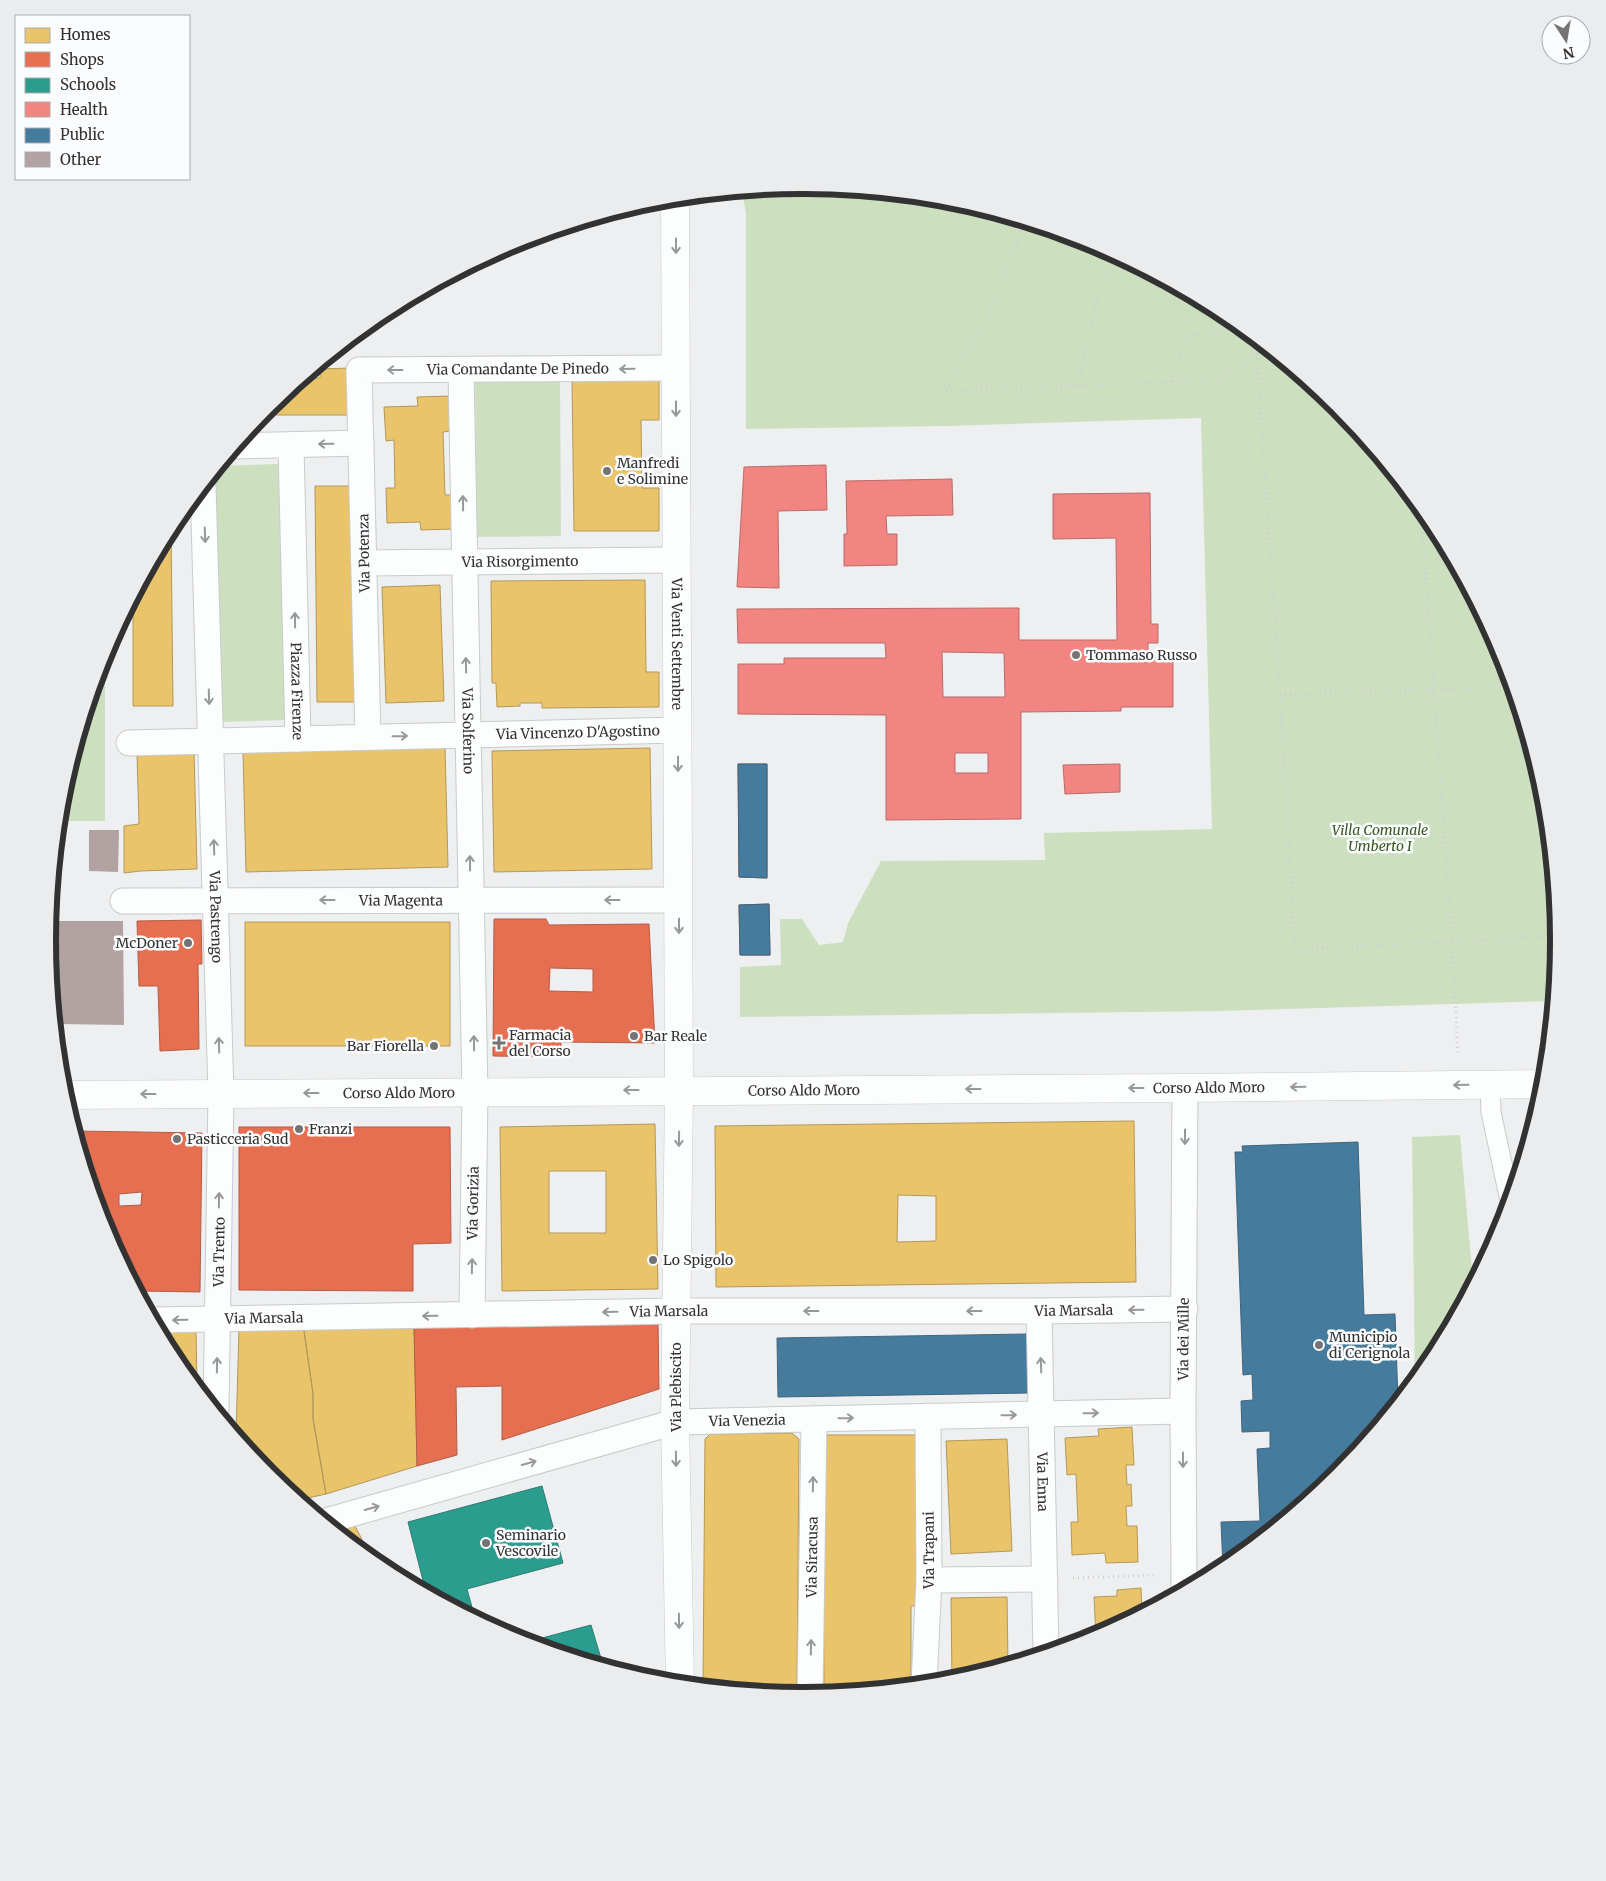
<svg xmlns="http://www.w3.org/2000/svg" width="1606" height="1881" font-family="Merriweather,serif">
<rect width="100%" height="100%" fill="#eeeff0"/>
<path fill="#cce0c0" d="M803,185L951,200L1092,243L1223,312L1337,406L1431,521L1501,652L1544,793L1558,941L1553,1001L1219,1011L740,1017V967L781,965L780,919H802L819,945L843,942L848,923L881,861L1045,860L1044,833L1212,829L1201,418L947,426L746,429V214L742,191Z
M560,377L561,536L477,537L475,378Z
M278,464L287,720L223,722L213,474L219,466Z
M105,651V821H59L62,793Z
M1460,1135L1473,1281L1431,1360L1415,1380L1412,1137Z"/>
<path fill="#e9c46a" stroke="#b2985a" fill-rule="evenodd" d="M350,368V415H262L269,406L303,378H320V369Z
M659,377V420H641L642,488H659V531H574L572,378Z
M450,396L451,431L443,432L445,495H452L453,529L421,530L420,522L387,523L386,488H395L394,440L386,441L384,407L418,406L417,397Z
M315,486H354L356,702H317Z
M171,527L173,706H133V600Z
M645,580L646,672H659V707L542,708V703H520V706L497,707L496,683H492L491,581Z
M440,585L444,701L386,703L382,587Z
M445,747L448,867L246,872L243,752Z
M650,748L652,869L494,872L492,751Z
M194,752L197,869L140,871L124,873V826L139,824L137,754Z
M245,922H450V1046H245Z
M1134,1121L1136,1282L716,1287L715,1126ZM898,1195L936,1196V1241L897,1242Z
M655,1124L658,1289L502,1291L500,1127ZM549,1171H606V1233H549Z
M303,1324L313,1394V1419L326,1494L299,1500L269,1475L236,1435L239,1328Z
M303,1324L414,1326L417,1466L326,1494L313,1419V1394Z
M196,1328L197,1387L175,1360L158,1329Z
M1132,1427L1134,1465H1126L1127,1485L1131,1484L1132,1506H1126L1127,1526H1137L1138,1562L1106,1563L1105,1553L1072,1555L1071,1522H1078L1076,1474L1067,1475L1065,1438L1099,1436L1098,1429Z
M792,1433L799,1439L797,1685L703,1684L705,1439L710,1434Z
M822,1435H916L917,1606H911V1685L824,1686Z
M1007,1439L1012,1551L951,1554L946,1441Z
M353,1522L372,1559L336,1530Z
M1141,1588L1142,1612L1096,1636L1094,1597L1117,1596V1590Z
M1007,1597L1008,1664L952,1681L951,1598Z"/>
<path fill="#e76f51" stroke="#b15d48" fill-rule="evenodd" d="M494,919H546L549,925L649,924L655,1043L561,1042V1057L493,1056ZM550,968L593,969V992L549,991Z
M201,920L202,964H198L199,1049L160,1051L158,986H139L137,921Z
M239,1127H450L451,1243L413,1244V1291L239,1290Z
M75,1131L202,1133L200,1292L138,1291L105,1229ZM142,1192L141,1205L119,1206V1194Z
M658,1321L659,1389L502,1440V1386L456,1387L457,1455L417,1466L414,1326Z"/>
<path fill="#2a9d8f" stroke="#2c7d73" d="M542,1486L563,1563L467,1589L475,1618L441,1600V1597H437L426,1592L408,1522Z
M591,1625L603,1665L527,1642Z"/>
<path fill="#f28482" stroke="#b86b6a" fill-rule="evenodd" d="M826,465L827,510L778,511L779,588L737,587L744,467Z
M952,479L953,515L886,516L887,534H897V565L844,566V534H847L846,481Z
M1150,493L1151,624H1158V643H1148V657L1173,658V707H1121V711L1021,712V819L886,820V715L738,714V664H784V658H886L885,643H738L737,609L1019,608V640H1117L1116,538L1053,539V494ZM942,652L1004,653L1005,697H943ZM955,753H988V773H955Z
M738,764H767V878L739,877Z
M1120,764V792L1065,794L1063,765Z
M769,904L770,955H740L739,905Z"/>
<path fill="#457b9d" stroke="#3f657d" d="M738,764H767V878L739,877Z
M769,904L770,955H740L739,905Z
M1358,1142L1364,1315L1395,1314L1398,1401L1337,1475L1223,1568L1221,1522L1260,1521L1257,1449L1270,1448V1431L1242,1432L1241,1401L1253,1400L1252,1374L1243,1375L1235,1152H1243L1242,1146Z
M1028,1334L1029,1393L778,1397L777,1338Z"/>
<path fill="#b3a2a2" d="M89,830H119L118,872L89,871Z
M49,921H123L124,1025L56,1024L48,940Z"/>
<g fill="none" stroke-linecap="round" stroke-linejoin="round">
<g stroke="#c9cacb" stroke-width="21">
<path id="pedestrian" d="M1490,1084L1491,1112L1510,1201"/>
</g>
<g stroke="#c9cacb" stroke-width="27">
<g id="minor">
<path id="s1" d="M461,370L475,1092L472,1315"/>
<path id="s2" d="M291,445L298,739"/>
<path d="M236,446L361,443"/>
<path id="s3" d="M203,486L221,1093L216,1410"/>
<path id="s4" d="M364,563L677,560"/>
<path id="s5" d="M368,737L359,370L676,368"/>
<path id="s6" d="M129,743L678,730"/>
<path id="s7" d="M123,901L679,900"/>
<path id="s8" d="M1039,1311L1046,1652"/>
<path id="s9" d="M153,1320L676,1311H1039L1185,1309"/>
<path id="s10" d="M326,1521L675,1422L1183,1411"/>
<path d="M929,1580L1045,1579"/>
<path id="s11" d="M1184,1589L1183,1411L1185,1088"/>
<path id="s12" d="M924,1684L929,1580L928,1416"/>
<path id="s13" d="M810,1695L814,1419"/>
</g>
</g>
<g stroke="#c9cacb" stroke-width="29">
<g id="tertiary">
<path id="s14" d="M675,198L679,1090L675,1422L680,1684"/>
<path id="s15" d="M64,1095L1185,1088L1544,1084"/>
</g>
</g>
<path stroke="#cececf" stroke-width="3" stroke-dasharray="1 4" stroke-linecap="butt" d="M720,193L845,189
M1222,312L1231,329
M1261,344L1257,354L1280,695L1295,950L1558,936
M1170,382L1186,337L1241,327
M1079,385L1087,338L1101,288L1122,259
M946,390L984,324L1023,228L1027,223
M946,391L1217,380L1257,354L1269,351
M1421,508L1452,942L1458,1054
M1280,695L1512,687
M1073,1578L1156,1575"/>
<use href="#pedestrian" stroke="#fcfdfd" stroke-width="19"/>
<use href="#minor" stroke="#fcfdfd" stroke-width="25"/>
<use href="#tertiary" stroke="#fcfdfd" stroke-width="28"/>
</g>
<defs><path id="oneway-shaft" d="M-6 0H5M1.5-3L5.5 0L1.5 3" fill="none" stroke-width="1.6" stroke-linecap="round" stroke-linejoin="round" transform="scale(1.25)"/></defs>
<g stroke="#979898">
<use href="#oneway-shaft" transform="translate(676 246) rotate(90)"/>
<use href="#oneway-shaft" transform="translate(627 369) rotate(179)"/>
<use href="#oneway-shaft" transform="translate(395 370) rotate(-180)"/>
<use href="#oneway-shaft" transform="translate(676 409) rotate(90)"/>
<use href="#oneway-shaft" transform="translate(326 444) rotate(179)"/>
<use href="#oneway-shaft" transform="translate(463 503) rotate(-91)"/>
<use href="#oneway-shaft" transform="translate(205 535) rotate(88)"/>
<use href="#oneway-shaft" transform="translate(295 620) rotate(-91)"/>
<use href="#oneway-shaft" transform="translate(466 665) rotate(-91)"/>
<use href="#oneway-shaft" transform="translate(209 697) rotate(88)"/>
<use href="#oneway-shaft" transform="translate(400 736) rotate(-1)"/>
<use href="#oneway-shaft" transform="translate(678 764) rotate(90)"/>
<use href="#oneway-shaft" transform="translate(214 847) rotate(-92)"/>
<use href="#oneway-shaft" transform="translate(470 863) rotate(-91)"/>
<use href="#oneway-shaft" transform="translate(327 900) rotate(180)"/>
<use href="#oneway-shaft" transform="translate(612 900) rotate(180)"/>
<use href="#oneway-shaft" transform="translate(679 926) rotate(90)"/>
<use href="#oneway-shaft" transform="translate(474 1043) rotate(-91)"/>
<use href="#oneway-shaft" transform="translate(219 1045) rotate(-92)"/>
<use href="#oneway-shaft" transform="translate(1461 1085) rotate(179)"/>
<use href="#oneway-shaft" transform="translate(1298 1087) rotate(179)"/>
<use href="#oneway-shaft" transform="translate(1136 1088) rotate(180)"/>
<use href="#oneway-shaft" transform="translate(973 1089) rotate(180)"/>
<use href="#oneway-shaft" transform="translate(631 1090) rotate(180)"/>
<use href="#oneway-shaft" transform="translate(311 1093) rotate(180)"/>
<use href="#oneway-shaft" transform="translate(148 1094) rotate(180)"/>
<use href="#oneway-shaft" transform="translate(1185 1137) rotate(90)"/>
<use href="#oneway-shaft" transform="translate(679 1139) rotate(91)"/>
<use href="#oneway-shaft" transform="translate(219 1200) rotate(-89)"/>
<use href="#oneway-shaft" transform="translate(472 1266) rotate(-89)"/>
<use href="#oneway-shaft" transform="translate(1136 1310) rotate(179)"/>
<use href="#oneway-shaft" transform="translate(811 1311) rotate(-180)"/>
<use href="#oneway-shaft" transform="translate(974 1311) rotate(-180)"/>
<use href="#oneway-shaft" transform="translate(610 1312) rotate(179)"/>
<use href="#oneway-shaft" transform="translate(430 1316) rotate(179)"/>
<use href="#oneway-shaft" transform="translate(180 1320) rotate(179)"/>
<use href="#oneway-shaft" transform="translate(217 1365) rotate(-89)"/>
<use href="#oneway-shaft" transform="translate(1041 1365) rotate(-92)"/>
<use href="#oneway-shaft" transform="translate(1091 1413) rotate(-1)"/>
<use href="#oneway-shaft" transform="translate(1009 1415) rotate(-1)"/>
<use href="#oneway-shaft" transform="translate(846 1418) rotate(-1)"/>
<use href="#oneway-shaft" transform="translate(676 1459) rotate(89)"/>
<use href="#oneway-shaft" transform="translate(1183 1460) rotate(90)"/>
<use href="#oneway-shaft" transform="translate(529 1463) rotate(-16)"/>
<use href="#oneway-shaft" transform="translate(813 1484) rotate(-89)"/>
<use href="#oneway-shaft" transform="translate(372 1508) rotate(-16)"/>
<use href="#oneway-shaft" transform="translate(679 1621) rotate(89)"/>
<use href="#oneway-shaft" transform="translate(811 1647) rotate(-89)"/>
</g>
<g fill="#747475" stroke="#fafcfe" stroke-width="2">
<circle cx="607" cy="471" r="5"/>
<circle cx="1076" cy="655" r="5"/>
<circle cx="188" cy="943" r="5"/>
<circle cx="634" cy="1036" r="5"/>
<path d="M496.5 1035.5h5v5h5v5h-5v5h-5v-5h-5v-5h5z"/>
<circle cx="434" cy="1046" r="5"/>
<circle cx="299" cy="1129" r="5"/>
<circle cx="177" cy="1139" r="5"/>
<circle cx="653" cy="1260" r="5"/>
<circle cx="1319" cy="1345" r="5"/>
<circle cx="486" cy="1543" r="5"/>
</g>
<g text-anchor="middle" stroke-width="5" stroke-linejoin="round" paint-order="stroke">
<g font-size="14" fill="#323233" stroke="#fafcfe">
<text dy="5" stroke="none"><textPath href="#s5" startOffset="526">Via Comandante De Pinedo</textPath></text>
<text transform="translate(364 553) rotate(-91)" y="5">Via Potenza</text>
<text dy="5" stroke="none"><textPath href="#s4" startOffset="156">Via Risorgimento</textPath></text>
<text dy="5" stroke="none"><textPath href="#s14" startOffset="446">Via Venti Settembre</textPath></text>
<text dy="5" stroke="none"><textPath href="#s2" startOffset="246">Piazza Firenze</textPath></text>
<text dy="5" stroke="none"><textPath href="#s1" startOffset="361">Via Solferino</textPath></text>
<text dy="5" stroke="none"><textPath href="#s6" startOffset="449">Via Vincenzo D'Agostino</textPath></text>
<text dy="5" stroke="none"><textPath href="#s7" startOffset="278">Via Magenta</textPath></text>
<text dy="5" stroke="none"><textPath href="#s3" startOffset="431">Via Pastrengo</textPath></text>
<text dy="5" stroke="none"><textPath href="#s15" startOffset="1145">Corso Aldo Moro</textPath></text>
<text dy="5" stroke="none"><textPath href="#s15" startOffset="740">Corso Aldo Moro</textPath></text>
<text dy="5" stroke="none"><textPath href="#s15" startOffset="335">Corso Aldo Moro</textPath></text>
<text transform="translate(473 1203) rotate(-89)" y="5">Via Gorizia</text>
<text transform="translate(219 1252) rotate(-89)" y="5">Via Trento</text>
<text dy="5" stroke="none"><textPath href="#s9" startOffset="921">Via Marsala</textPath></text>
<text dy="5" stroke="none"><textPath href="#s9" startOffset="516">Via Marsala</textPath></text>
<text dy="5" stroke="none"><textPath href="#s9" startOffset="111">Via Marsala</textPath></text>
<text dy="5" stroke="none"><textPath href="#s11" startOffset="250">Via dei Mille</textPath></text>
<text transform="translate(676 1387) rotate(-90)" y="5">Via Plebiscito</text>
<text dy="5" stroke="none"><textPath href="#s10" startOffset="435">Via Venezia</textPath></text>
<text dy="5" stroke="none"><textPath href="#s8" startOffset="171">Via Enna</textPath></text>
<text dy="5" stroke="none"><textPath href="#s12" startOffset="134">Via Trapani</textPath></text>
<text dy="5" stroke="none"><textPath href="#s13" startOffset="138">Via Siracusa</textPath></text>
</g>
<g font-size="14" fill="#323233" stroke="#fafcfe" text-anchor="start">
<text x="617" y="468">Manfredi<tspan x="617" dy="16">e Solimine</tspan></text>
<text x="1086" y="660">Tommaso Russo</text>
<text x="178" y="948" text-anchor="end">McDoner</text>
<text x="509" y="1040">Farmacia<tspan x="509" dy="16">del Corso</tspan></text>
<text x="644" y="1041">Bar Reale</text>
<text x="424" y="1051" text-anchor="end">Bar Fiorella</text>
<text x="309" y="1134">Franzi</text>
<text x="187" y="1144">Pasticceria Sud</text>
<text x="663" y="1265">Lo Spigolo</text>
<text x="1329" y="1342">Municipio<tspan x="1329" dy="16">di Cerignola</tspan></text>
<text x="496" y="1540">Seminario<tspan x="496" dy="16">Vescovile</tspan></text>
</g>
<g font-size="14" font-style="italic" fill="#37561b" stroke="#fafcfe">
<text x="1380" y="835">Villa Comunale<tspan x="1380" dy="16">Umberto I</tspan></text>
</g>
</g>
<path d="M0 0H1606V1881H0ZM802 194H804A746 746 0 0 1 1550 940V941A746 746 0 0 1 804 1687H802A746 746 0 0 1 56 941V940A746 746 0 0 1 802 194Z" fill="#eaecee" fill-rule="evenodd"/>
<path fill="none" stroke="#323233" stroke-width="6" d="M802 194H804A746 746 0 0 1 1550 940V941A746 746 0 0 1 804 1687H802A746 746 0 0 1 56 941V940A746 746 0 0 1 802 194Z"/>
<rect x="15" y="15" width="175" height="165" fill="#fafcfe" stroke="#aaabad"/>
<rect x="25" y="28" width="25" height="15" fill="#e9c46a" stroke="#aaabad"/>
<text x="60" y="40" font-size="15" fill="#323233">Homes</text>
<rect x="25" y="52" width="25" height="15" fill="#e76f51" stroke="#aaabad"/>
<text x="60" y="65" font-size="15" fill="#323233">Shops</text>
<rect x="25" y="78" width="25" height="15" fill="#2a9d8f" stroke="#aaabad"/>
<text x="60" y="90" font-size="15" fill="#323233">Schools</text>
<rect x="25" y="102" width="25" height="15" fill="#f28482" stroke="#aaabad"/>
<text x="60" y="115" font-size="15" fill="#323233">Health</text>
<rect x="25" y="128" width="25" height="15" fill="#457b9d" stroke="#aaabad"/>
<text x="60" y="140" font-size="15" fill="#323233">Public</text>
<rect x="25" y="152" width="25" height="15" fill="#b3a2a2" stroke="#aaabad"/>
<text x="60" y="165" font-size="15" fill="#323233">Other</text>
<g transform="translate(1566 40) rotate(168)"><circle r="24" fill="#fafcfe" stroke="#aaabad"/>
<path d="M0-4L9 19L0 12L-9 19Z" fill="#747475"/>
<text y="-8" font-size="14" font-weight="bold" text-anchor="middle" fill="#323233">N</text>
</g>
</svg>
